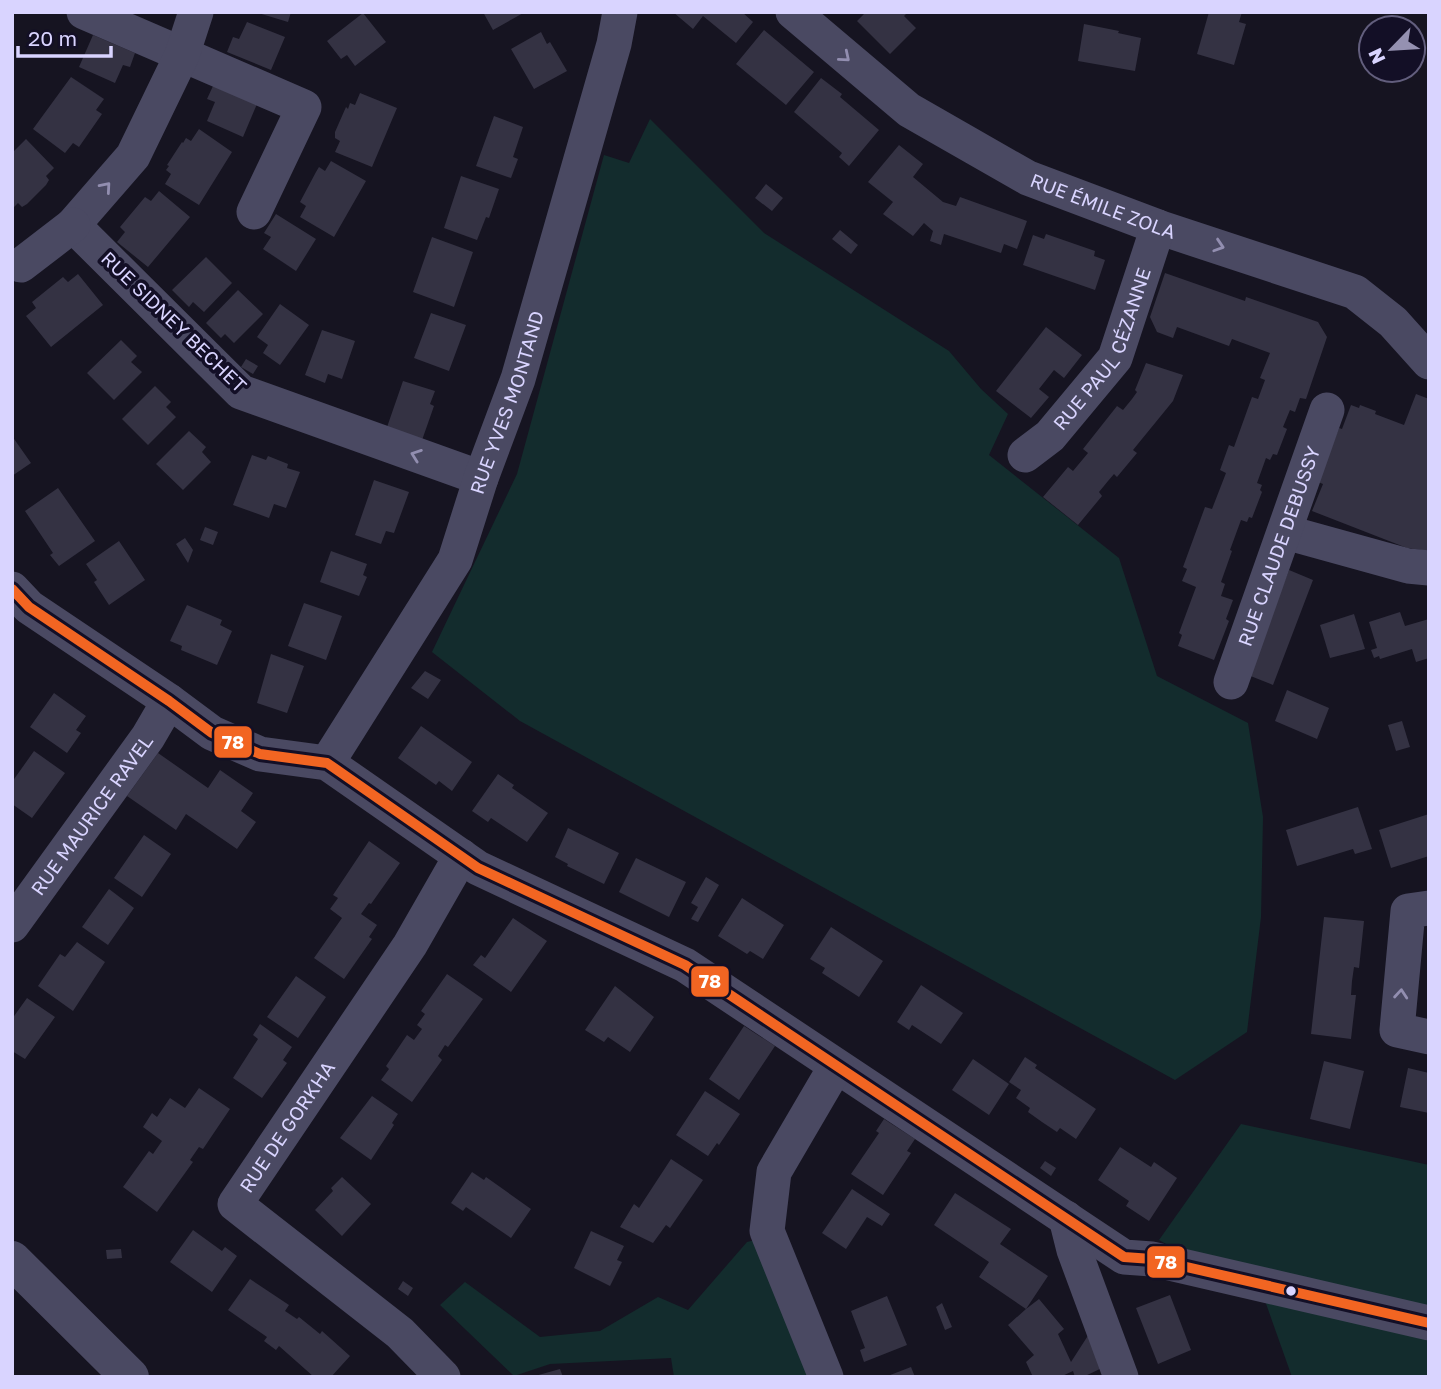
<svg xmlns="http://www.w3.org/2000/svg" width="1441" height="1389" font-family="'Golos Text',sans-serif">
<rect width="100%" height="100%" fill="#161421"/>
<path fill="#132c2d" d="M650,119L764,233L949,351L981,389L1008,414L989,455L1119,558L1157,676L1248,723L1263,817L1261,917L1247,1032L1175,1080L520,721L432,652L517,474L604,155L629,163Z
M1241,1124L1429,1165V1377H1292L1264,1298L1159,1240Z
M763,1238L817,1377H674L671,1358L550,1364L514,1376L440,1305L465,1282L540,1337L600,1331L658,1297L688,1310L747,1242Z"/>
<path fill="#343243" d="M255,12H291L288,22Z
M483,12H525L493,30Z
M673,12H742L753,22L736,43L703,16L693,29Z
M862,12H908L904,16L916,28L890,54L857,21L864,14Z
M1209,12H1242L1239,22L1246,24L1234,65L1197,54Z
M363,13L386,42L355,66L347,55L341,59L327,41Z
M247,22L285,37L271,70L227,52L233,37L239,39Z
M1084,24L1119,31L1118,33L1141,38L1135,71L1078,61Z
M764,30L814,72L786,105L736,64Z
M541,32L547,44L550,42L567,71L534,89L511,49Z
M93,35L135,53L130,67L123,65L115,83L79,67Z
M71,77L104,99L96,110L102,114L79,147L73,143L65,153L33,129Z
M821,78L842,94L840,97L879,130L849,166L839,157L842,153L794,112Z
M213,86L257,104L243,137L207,121L215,102L207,99Z
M360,93L397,108L372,167L335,152L340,141L335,138V132L346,107L348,109L350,103L355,105Z
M494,116L523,127L513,157L518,159L511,178L476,166Z
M199,129L232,152L199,205L165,184L171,174L166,170L169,166L167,165L182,142L183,143L186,138L191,141Z
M26,139L54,168L46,176L49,180L46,185L27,204L22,207L18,203L12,209V153Z
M899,145L923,164L913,177L943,202L956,206L960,197L1027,221L1017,249L1004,244L1001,253L944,234L941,245L930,241L933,231L924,223L913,236L883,214L893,202L868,182Z
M331,161L366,181L334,237L300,217L306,206L300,202L316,172L319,167L325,171Z
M461,176L499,189L489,218L486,217L477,240L444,228Z
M766,184L783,198L772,211L755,198Z
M159,191L190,217L148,267L117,242L125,232L120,227L145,197L151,201Z
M276,214L316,239L296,271L263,249L271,237L264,233Z
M840,230L858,245L851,254L832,239Z
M1046,234L1095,251L1094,256L1105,260L1095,290L1023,265L1033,235L1044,239Z
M432,237L473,252L454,307L413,292Z
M206,257L232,283L204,312L193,302L189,307L172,290Z
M1165,273L1245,301L1246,297L1318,322L1327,337L1306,399L1300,398L1295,412L1290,410L1283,427L1287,429L1277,455L1273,454L1270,460L1266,458L1257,483L1262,485L1260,490L1262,492L1252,518L1249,517L1247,522L1241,520L1230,550L1232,551L1221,582L1225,584L1221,596L1233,600L1226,619L1229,621L1214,660L1178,646L1182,635L1179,633L1196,587L1182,581L1187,569L1183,567L1205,507L1212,509L1226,473L1220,470L1229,445L1234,447L1252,397L1258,399L1265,380L1260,378L1270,353L1232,339L1229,346L1177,327L1173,338L1157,332L1150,317Z
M78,274L103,305L51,347L26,316L36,308L32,302L63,277L68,282Z
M238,290L263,314L234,343L225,334L221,338L206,323Z
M280,304L309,325L280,365L263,353L268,345L257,337Z
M431,313L466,325L449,371L414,358Z
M1046,327L1082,355L1064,378L1054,370L1039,389L1049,397L1031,418L996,391Z
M322,330L355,341L342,379L328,374L325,383L305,375Z
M121,340L137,356L131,362L142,372L114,400L87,373Z
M246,359L258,366L253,374L241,367Z
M1146,363L1183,375L1173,401L1133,450L1137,453L1117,477L1114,474L1108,481L1099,492L1102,496L1078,525L1043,497L1068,467L1073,471L1088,453L1083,449L1117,406L1123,410L1132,399L1137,392L1135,390Z
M403,381L435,391L430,404L434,406L421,443L386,430Z
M155,386L171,402L166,407L176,417L148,445L122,419Z
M1416,394L1429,399V551L1407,548L1312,511L1323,484L1318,482L1339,428L1342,429L1351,405L1359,408L1360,405L1376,411L1375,414L1404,425Z
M189,431L206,447L202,452L211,462L183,490L156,464Z
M12,436L31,463L12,476Z
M252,455L266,460L268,456L288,464L287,468L300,472L286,508L274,504L269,518L233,505Z
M374,480L409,492L394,533L386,531L381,544L355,535Z
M58,488L95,541L59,566L50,555L53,553L25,511Z
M205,527L218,532L213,545L200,540Z
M185,538L193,550L188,563L176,544Z
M119,541L145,580L109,605L94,582L97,580L86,564Z
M331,551L367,564L363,575L367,577L359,596L320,582Z
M1289,570L1313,580L1273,685L1248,675Z
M304,603L342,616L326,660L288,646Z
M187,605L222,620L220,625L232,631L217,665L181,650L182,646L170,641Z
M1400,612L1405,626L1429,619V658L1416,662L1412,649L1380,659L1379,656L1374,658L1371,650L1377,648L1369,622Z
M1354,614L1365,649L1330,658L1320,625Z
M271,654L304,666L287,713L257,703Z
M425,671L441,680L428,699L411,688Z
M1287,690L1329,708L1317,739L1275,721Z
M54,693L86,716L76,730L81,733L67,753L30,727Z
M1402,721L1410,747L1396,751L1388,725Z
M421,726L472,762L452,791L439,781L436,785L398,758Z
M34,751L65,773L32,818L12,804V782Z
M158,753L208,788L220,770L253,793L241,811L256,822L237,849L186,814L176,830L127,796Z
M498,774L514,785L512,788L548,813L527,842L491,818L488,822L472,811Z
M1358,807L1372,849L1355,854L1353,849L1297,866L1286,830Z
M1429,814V856L1391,868L1379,830Z
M568,828L619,853L604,884L567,866L568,864L555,857Z
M144,835L171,854L142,897L114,878Z
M369,841L400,863L371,904L369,903L361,914L377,925L369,937L372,939L344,979L314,958L342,918L330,909L338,898L333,895Z
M636,858L686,882L669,917L619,892Z
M706,877L719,885L698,922L691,919L698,907L691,903Z
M109,889L134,908L108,945L82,927Z
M742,898L784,925L763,959L750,951L747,954L718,936Z
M1324,917L1364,921L1359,968L1354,967L1352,981L1351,995H1356L1351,1039L1311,1034Z
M513,918L547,941L511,992L473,965L481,955L485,958Z
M831,927L883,961L859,997L822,973L825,968L810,959Z
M77,942L105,962L73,1011L38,986L60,954L65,957Z
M447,974L483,999L448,1047L445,1045L438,1056L442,1060L412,1102L381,1080L389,1069L386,1066L407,1035L414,1040L422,1029L417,1025L425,1014L421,1011Z
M296,976L326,997L298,1038L267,1017Z
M921,985L963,1013L941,1044L912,1025L909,1030L897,1022Z
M615,986L654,1017L630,1052L608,1037L604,1042L585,1030Z
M27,998L55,1017L25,1059L12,1051V1019Z
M260,1024L292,1047L283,1060L287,1063L262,1098L233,1078L258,1039L253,1035Z
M744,1026L775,1046L739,1100L709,1079Z
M1025,1057L1037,1065L1035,1068L1096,1109L1076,1139L1060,1128L1057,1132L1042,1122L1028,1112L1030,1108L1016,1098L1021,1090L1009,1082Z
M973,1059L1009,1084L989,1115L952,1090Z
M1324,1061L1364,1071L1350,1129L1310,1119Z
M1408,1068L1429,1073V1113L1400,1107Z
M199,1088L230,1109L203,1149L199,1147L190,1160L193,1162L157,1212L123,1187L149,1151L153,1154L162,1141L143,1127L152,1113L157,1117L170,1098L185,1108Z
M705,1091L740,1114L719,1145L717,1143L708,1156L676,1135Z
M372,1096L398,1114L392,1123L394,1125L371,1160L340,1138Z
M884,1119L915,1139L907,1151L911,1153L883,1195L851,1174L879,1133L876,1131Z
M1120,1147L1151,1167L1154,1162L1177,1178L1149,1221L1126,1206L1129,1201L1098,1180Z
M671,1159L703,1180L670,1228L666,1225L653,1243L620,1227L634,1204L639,1208Z
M1045,1161L1056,1168L1051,1176L1040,1168Z
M472,1172L484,1180L486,1177L531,1209L511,1238L466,1207L463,1211L451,1203Z
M342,1177L371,1204L342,1236L315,1210L333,1191L331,1188Z
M852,1189L890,1214L882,1226L867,1217L846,1249L822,1233Z
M955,1193L1011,1229L1000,1244L1048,1276L1026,1309L1039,1299L1064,1329L1058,1334L1071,1362L1089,1334L1102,1368L1083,1377H1075L1073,1371L1060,1377H1033L1026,1362L1034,1355L1008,1325L1026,1309L979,1277L989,1262L934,1225Z
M193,1230L222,1251L225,1247L237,1256L212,1292L170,1262Z
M591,1231L624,1246L617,1260L622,1262L610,1286L574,1268Z
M121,1249L122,1258L107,1259L106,1250Z
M250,1279L289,1305L285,1311L297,1319L299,1317L320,1334L322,1331L350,1356L331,1377H314L279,1346L276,1350L264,1341L267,1337L228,1310Z
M403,1281L413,1288L408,1296L398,1289Z
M1170,1295L1191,1350L1158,1364L1136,1308Z
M887,1296L907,1345L864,1362L860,1350L865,1348L851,1311Z
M942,1303L952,1327L945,1330L936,1307Z
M911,1367L915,1377H885Z
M560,1369L563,1377H535V1376Z"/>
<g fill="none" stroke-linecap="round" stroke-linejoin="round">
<g stroke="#4a4962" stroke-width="35">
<path d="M84,12L304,107L254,212"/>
<path d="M196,12L182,55L133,156L73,225L241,392L481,478"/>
<path id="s1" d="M793,12L909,110L1028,178L1158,227L1355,292L1393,322L1429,362"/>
<path d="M21,265L73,225"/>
<path id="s2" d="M1025,455L1050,436L1115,358L1158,227"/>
<path d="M1285,532L1408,566L1429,568"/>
<path d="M12,589L29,607L169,701L212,733L260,754L327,763L478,868L685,965L1124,1257L1152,1259L1429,1323"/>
<path id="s3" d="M1231,682L1327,410"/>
<path id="s4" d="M327,763L455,560L481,478L518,379L614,44L620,12"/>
<path d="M1429,908L1408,911L1397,1030L1429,1037"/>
<path id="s5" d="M12,925L148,737L169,701"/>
<path d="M1066,1218L1074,1250L1121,1377"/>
<path id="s6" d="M443,1377L400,1333L235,1204L410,945L461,856"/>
<path d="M826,1377L767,1231L774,1172L836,1066"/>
</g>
<path stroke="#4a4962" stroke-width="38" d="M12,1260L130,1377"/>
<g stroke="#130f26" stroke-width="16">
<path id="bus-1" d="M12,589L29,607L169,701L212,733L260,754L327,763L478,868L685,965L1124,1257L1152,1259L1429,1323"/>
</g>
<use href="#bus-1" stroke="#f26522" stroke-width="10"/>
</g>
<defs><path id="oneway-chevron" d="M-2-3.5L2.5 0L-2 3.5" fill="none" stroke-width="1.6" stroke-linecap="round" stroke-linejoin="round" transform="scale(1.75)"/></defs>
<g stroke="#928eb0">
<use href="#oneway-chevron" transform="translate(845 57) rotate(40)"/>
<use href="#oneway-chevron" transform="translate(106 187) rotate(-49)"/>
<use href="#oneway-chevron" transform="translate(1219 246) rotate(18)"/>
<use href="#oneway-chevron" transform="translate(416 455) rotate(-160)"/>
<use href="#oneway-chevron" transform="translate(1401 994) rotate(-85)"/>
</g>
<circle fill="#d9d4ff" stroke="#130f26" stroke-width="2.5" cx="1291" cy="1291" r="6"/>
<g text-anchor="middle" stroke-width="7" stroke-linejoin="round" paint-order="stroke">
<g font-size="19" fill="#d9d4ff" stroke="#130f26">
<text dy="7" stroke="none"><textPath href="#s1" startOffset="369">RUE ÉMILE ZOLA</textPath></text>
<text transform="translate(174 322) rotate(44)" y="7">RUE SIDNEY BECHET</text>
<text dy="7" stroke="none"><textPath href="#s2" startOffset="135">RUE PAUL CÉZANNE</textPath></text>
<text dy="7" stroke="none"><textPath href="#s4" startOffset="406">RUE YVES MONTAND</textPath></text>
<text dy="7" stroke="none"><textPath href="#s3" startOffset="144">RUE CLAUDE DEBUSSY</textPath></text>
<text dy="7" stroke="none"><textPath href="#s5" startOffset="136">RUE MAURICE RAVEL</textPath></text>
<text dy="7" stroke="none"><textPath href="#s6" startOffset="364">RUE DE GORKHA</textPath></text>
</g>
</g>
<g stroke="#130f26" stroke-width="2.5">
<rect x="213" y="725" width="40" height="34" rx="7" fill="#f26522"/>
<rect x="690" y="965" width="40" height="33" rx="7" fill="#f26522"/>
<rect x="1146" y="1245" width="40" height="34" rx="7" fill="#f26522"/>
</g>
<g font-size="19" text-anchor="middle" font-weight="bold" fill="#fff">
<text x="233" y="749">78</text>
<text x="710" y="988">78</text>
<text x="1166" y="1269">78</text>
</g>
<rect width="1441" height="1389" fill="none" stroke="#d9d4ff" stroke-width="28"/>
<g transform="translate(1392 49) rotate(245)"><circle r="33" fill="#130f26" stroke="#625e7d" stroke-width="2"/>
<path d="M0-5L12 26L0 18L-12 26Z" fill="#9591b1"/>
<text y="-10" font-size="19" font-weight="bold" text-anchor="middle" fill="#d9d4ff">N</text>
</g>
<path d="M18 46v10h93v-10" fill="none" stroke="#d9d4ff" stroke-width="3.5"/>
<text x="28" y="46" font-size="21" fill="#d9d4ff" stroke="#130f26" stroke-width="5" paint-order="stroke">20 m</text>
</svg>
